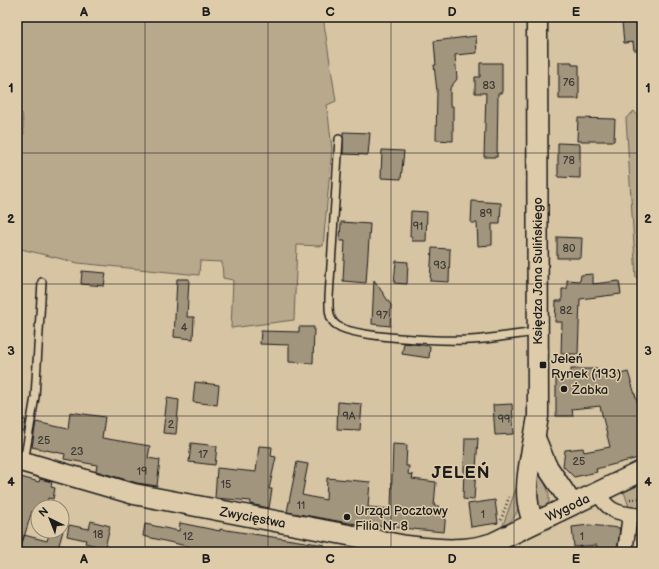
<svg xmlns="http://www.w3.org/2000/svg" width="659" height="569" font-family="'Balsamiq Sans',sans-serif">
<rect width="100%" height="100%" fill="#d6c4a3"/>
<filter id="ink" filterUnits="userSpaceOnUse"><feTurbulence type="fractalNoise" baseFrequency=".025" numOctaves="2"/><feDisplacementMap in="SourceGraphic" scale="8" xChannelSelector="R" yChannelSelector="G"/><feConvolveMatrix kernelMatrix="1 2 1 2 8 2 1 2 1" color-interpolation-filters="sRGB"/></filter>
<g filter="url(#ink)">
<path fill="#b8a88c" stroke="#6a6254" d="M17,17H323L336,101L327,105L332,149L323,246L297,245L294,320L231,328L233,280L223,278L222,262L200,261L199,275L78,263L17,248V135L24,134L22,113H17Z
M634,111L642,122V276L636,278L626,118Z
M539,466L549,494V502L544,507L538,505L533,491Z
M523,469C520,498 525,515 498,531L503,525Z
M642,484V508L629,507L624,492Z"/>
<path fill="#a2957e" stroke="#1c1c1c" d="M630,17H642V50H634L633,42L624,43L622,22L631,21Z
M476,36L477,53L455,55L457,79L450,88V106H453V141L436,140L437,91L434,65H436L434,41Z
M559,62H572V65H579V99H559Z
M480,63H502V93H498L497,157H484L486,93H475V77H480Z
M578,118L615,119L614,141H577Z
M343,132L370,133L368,155L343,154Z
M558,143L580,144V178L558,177Z
M382,150L404,151L401,179L381,178Z
M472,201L501,203L500,224H492V245L478,246L477,223H471Z
M411,211L427,212L426,241H412V237H410Z
M341,222L370,224L366,283L343,281L345,241H340Z
M557,237L582,238L581,258H557Z
M432,248L450,249L449,282L430,281Z
M396,261L408,262L407,284L394,283Z
M82,271L106,273L104,286L81,284Z
M593,274V284L619,281L621,294L580,299L578,354H561L562,322H555L556,301H562V289H567V280L580,281L581,275Z
M177,279H189L187,317H194L193,339L174,337Z
M374,280L391,305L390,326L372,324Z
M299,327H314L313,363L289,362V345L260,344L261,331L299,332Z
M404,343L430,346L429,358L402,354Z
M571,369H597V378L616,372L617,375L628,372L638,404L642,410V457L596,469L597,472L574,477L563,466L565,450L583,448L584,452L610,447L600,406L572,409L573,416H556V376L571,375Z
M195,382L219,385L217,405L193,402Z
M167,398L179,400L176,434L163,433Z
M338,402L362,404L360,430L337,429Z
M512,404L514,434L495,435L493,405Z
M70,412L105,417L102,438L150,446L148,458L160,460L157,486L137,483L96,471L97,465L64,459L65,454L32,447L36,422L68,429Z
M17,418L26,420L24,432L17,431Z
M465,438H478L474,500L463,499Z
M191,443L217,446L215,465L189,462Z
M393,444L407,445L406,466H409L408,474L413,475L412,479L436,482L434,506H439V512L446,513L444,532L349,523L287,512L297,462L308,464L302,495L326,500L327,478L370,482L368,507L391,509Z
M259,446L272,447L271,456L276,457L269,489H272L269,508L250,504L251,501L215,498L217,468L256,472Z
M17,476L39,482L40,479L52,482L51,487L55,488L53,499L48,498L46,507H38V512L32,511L20,550L17,549Z
M495,500L498,523L471,527L468,504Z
M91,521L110,526L105,548L85,543L86,540L67,536L69,525L89,529Z
M180,523L220,531V529L325,545L324,552H219L208,550V552H194L195,548L143,536L145,524L179,531Z
M589,525L620,528L617,552H596L597,545L574,547L572,527Z
M50,531H63L59,545L72,549L71,552H19L24,535L47,541Z"/>
<g fill="none" stroke-linecap="round" stroke-linejoin="round">
<g stroke="#1c1c1c" stroke-width="10">
<path id="lane" d="M339,139L329,297C329,306 328,316 334,323C348,339 448,341 471,340C493,339 515,334 538,332
M24,462L35,397L42,282"/>
</g>
<g stroke="#1c1c1c" stroke-width="17">
<path id="street" d="M597,492C610,514 619,513 642,516
M625,552L630,515"/>
</g>
<g stroke="#1c1c1c" stroke-width="23">
<g id="secondary">
<path d="M535,438L546,465L572,504"/>
<path id="s1" d="M17,460L134,494L406,546C436,549 464,553 493,543L642,471"/>
<path d="M534,522C518,493 534,448 538,416L537,17"/>
</g>
</g>
<path stroke="#1c1c1c" stroke-width="2.5" stroke-dasharray="1 3" stroke-linecap="butt" d="M630,499L642,498
M501,520L509,497"/>
<use href="#lane" stroke="#decba9" stroke-width="7"/>
<use href="#street" stroke="#decba9" stroke-width="14"/>
<use href="#secondary" stroke="#decba9" stroke-width="20"/>
</g>
</g>
<path fill="none" stroke="#1c1c1c" stroke-width="1" stroke-opacity="0.55" d="M145,17V552M268,17V552M391,17V552M514,17V552M17,153H642M17,284H642M17,416H642"/>
<g fill="#1c1c1c" stroke="#decba9" stroke-width="1.5">
<rect x="539" y="361" width="8" height="8" rx="2"/>
<circle cx="564" cy="389" r="4"/>
<circle cx="347" cy="517" r="4"/>
</g>
<g text-anchor="middle" stroke-width="3" stroke-linejoin="round" paint-order="stroke">
<g font-size="11" fill="#3e3a34">
<text x="569" y="86">76</text>
<text x="489" y="89">83</text>
<text x="569" y="164">78</text>
<text x="486" y="217">89</text>
<text x="418" y="230">91</text>
<text x="569" y="252">80</text>
<text x="440" y="269">93</text>
<text x="566" y="314">82</text>
<text x="382" y="319">97</text>
<text x="184" y="331">4</text>
<text x="349" y="420">9A</text>
<text x="504" y="423">99</text>
<text x="171" y="428">2</text>
<text x="44" y="444">25</text>
<text x="77" y="455">23</text>
<text x="203" y="458">17</text>
<text x="579" y="465">25</text>
<text x="142" y="475">19</text>
<text x="226" y="488">15</text>
<text x="301" y="509">11</text>
<text x="483" y="518">1</text>
<text x="98" y="538">18</text>
<text x="188" y="540">12</text>
<text x="582" y="540">1</text>
</g>
<g font-size="13" fill="#1c1c1c" stroke="#decba9">
<text transform="translate(537 271) rotate(-90)" y="5">Księdza Jana Sulińskiego</text>
<text dy="5" stroke="none"><textPath href="#s1" startOffset="569">Wygoda</textPath></text>
<text dy="5" stroke="none"><textPath href="#s1" startOffset="243">Zwycięstwa</textPath></text>
</g>
<g font-size="13" fill="#1c1c1c" stroke="#decba9" text-anchor="start">
<text x="551" y="363">Jeleń<tspan x="551" dy="15">Rynek (193)</tspan></text>
<text x="572" y="394">Żabka</text>
<text x="355" y="515">Urząd Pocztowy<tspan x="355" dy="15">Filia Nr 8</tspan></text>
</g>
<g font-size="17" font-weight="bold" letter-spacing="1" fill="#1c1c1c" stroke="#decba9">
<text x="461" y="478">JELEŃ</text>
</g>
</g>
<rect width="659" height="569" fill="none" stroke="#decba9" stroke-width="44"/>
<g transform="translate(50 519) rotate(317)"><circle r="19" fill="#decba9" stroke="#908571"/>
<path d="M0-3L7 15L0 10L-7 15Z" fill="#1c1c1c"/>
<text y="-6" font-size="11" font-weight="bold" text-anchor="middle" fill="#1c1c1c">N</text>
</g>
<rect x="22" y="22" width="615" height="525" fill="none" stroke="#1c1c1c" stroke-width="1.5"/>
<g font-size="13" text-anchor="middle" font-weight="bold" fill="#1c1c1c">
<text x="84" y="16">A</text>
<text x="206" y="16">B</text>
<text x="330" y="16">C</text>
<text x="452" y="16">D</text>
<text x="576" y="16">E</text>
<text x="11" y="92">1</text>
<text x="648" y="92">1</text>
<text x="11" y="223">2</text>
<text x="648" y="223">2</text>
<text x="11" y="355">3</text>
<text x="648" y="355">3</text>
<text x="11" y="486">4</text>
<text x="648" y="486">4</text>
<text x="84" y="563">A</text>
<text x="206" y="563">B</text>
<text x="330" y="563">C</text>
<text x="452" y="563">D</text>
<text x="576" y="563">E</text>
</g>
</svg>
